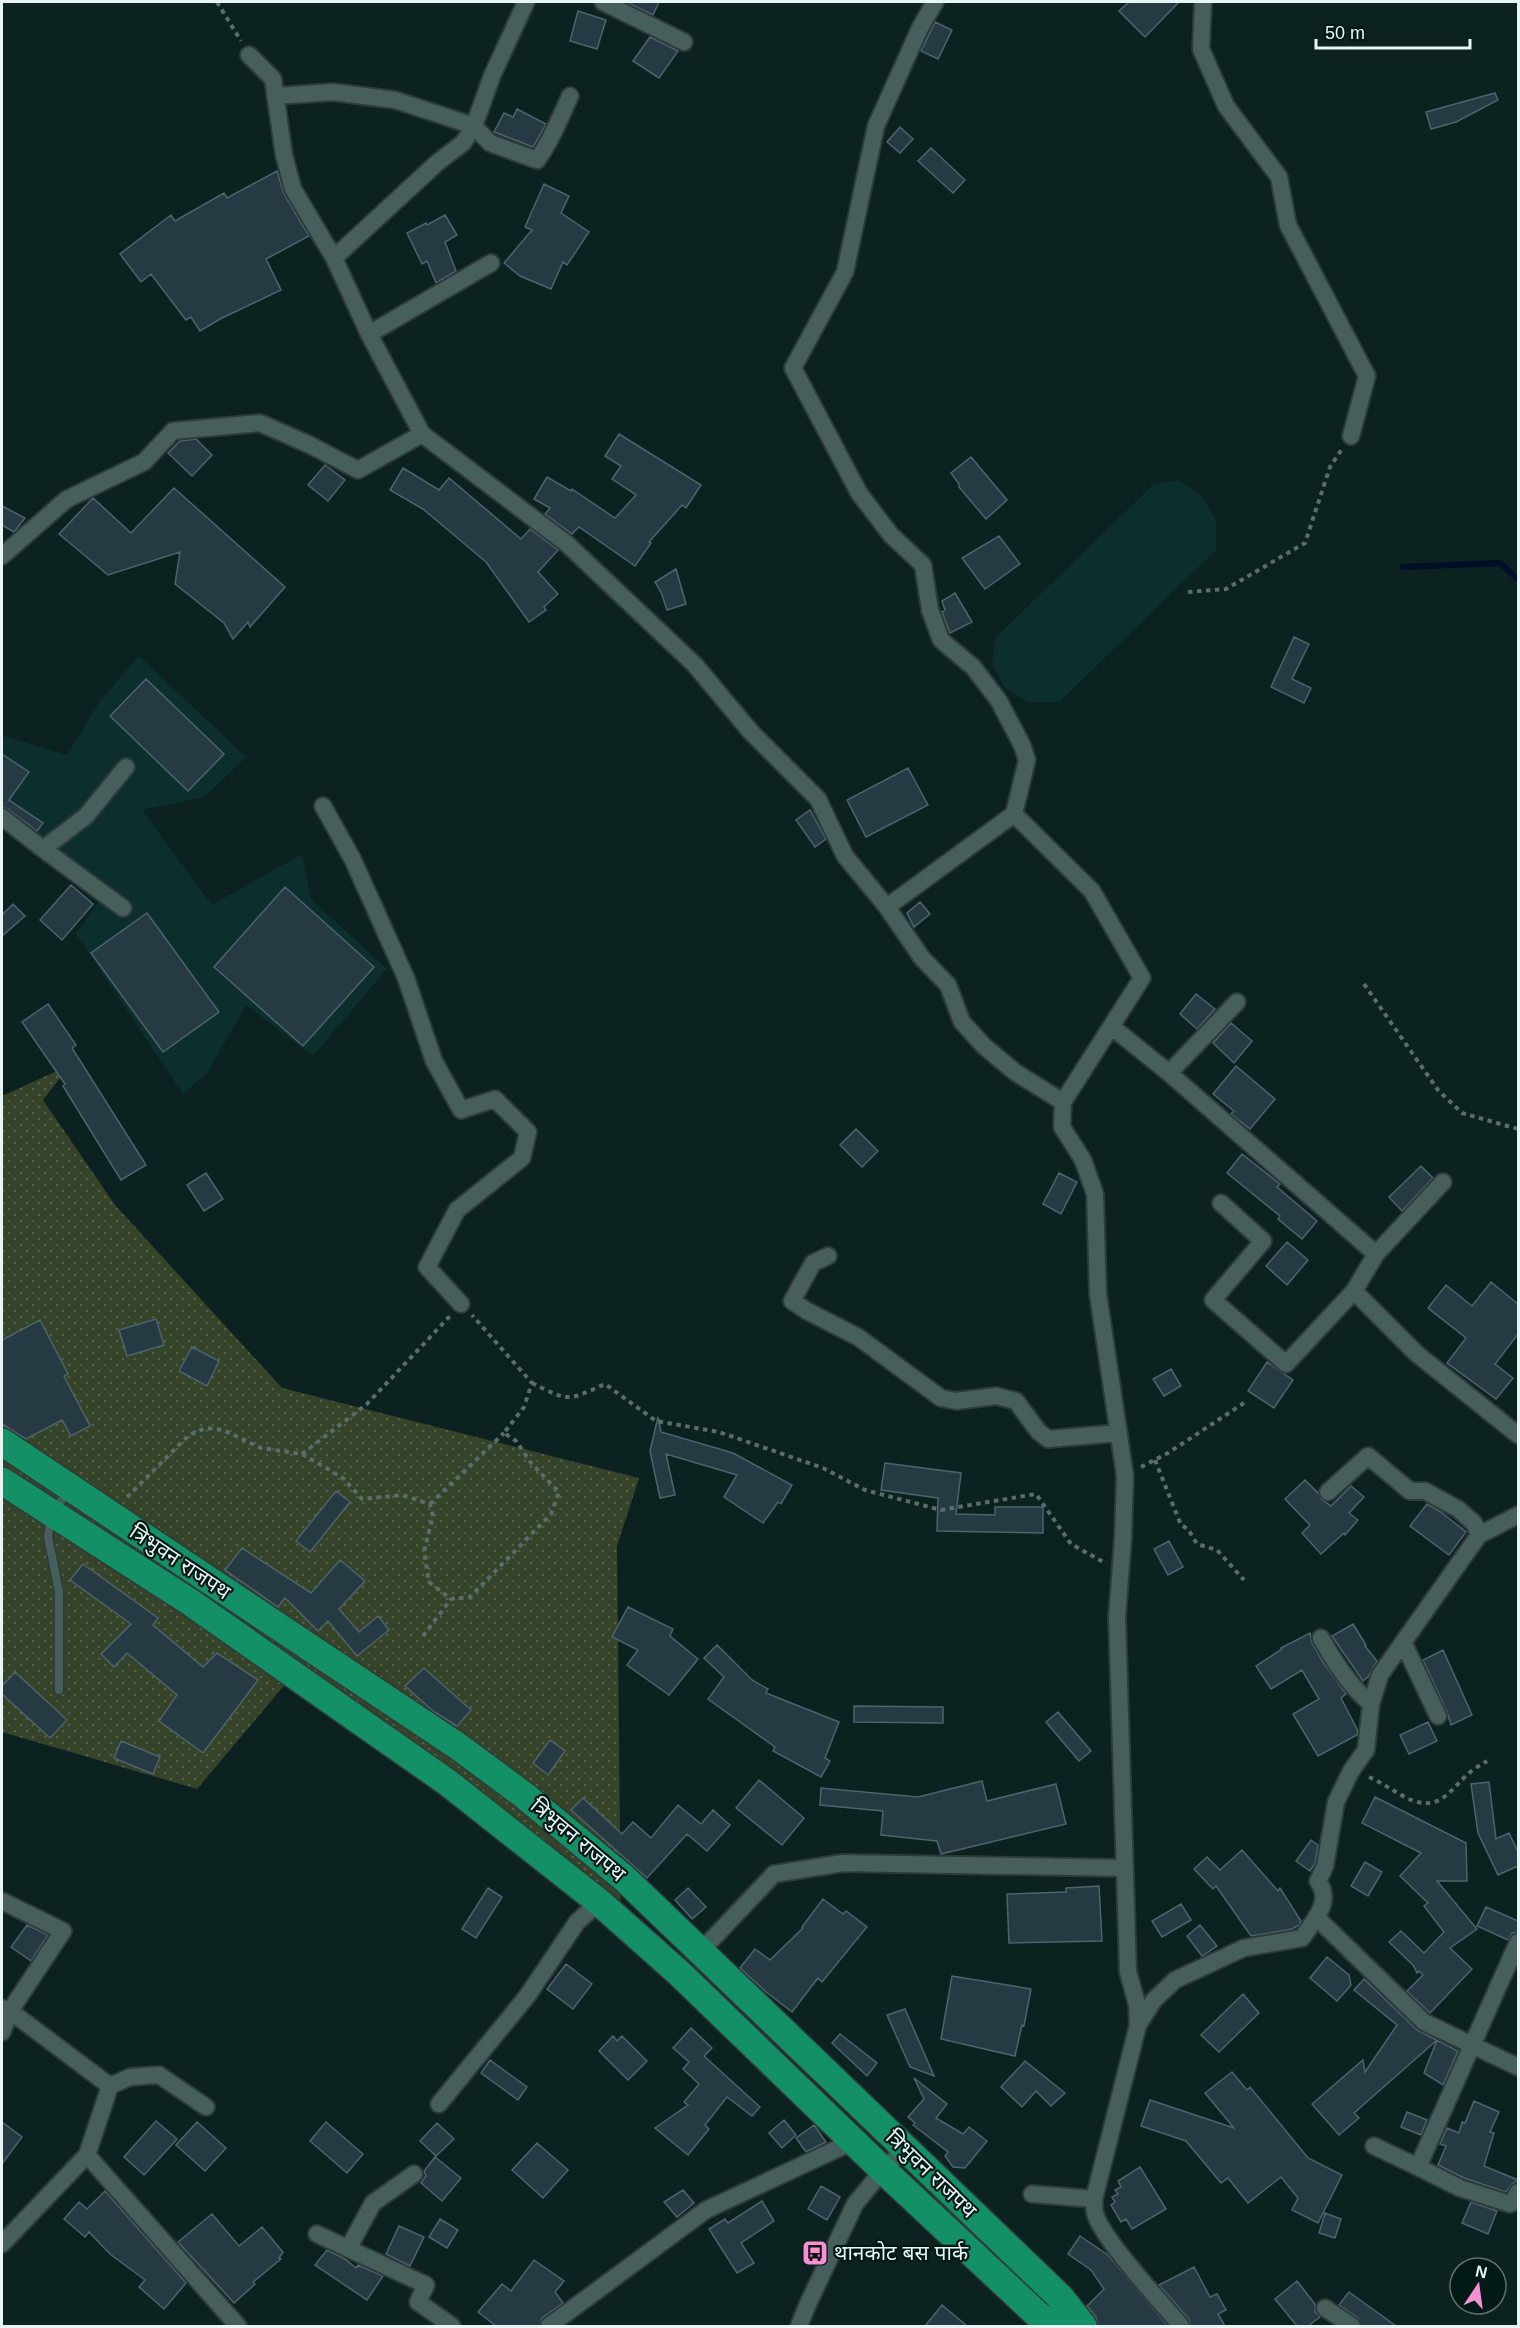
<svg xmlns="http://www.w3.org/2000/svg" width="1520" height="2328" font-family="Arial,'Noto Sans Devanagari',sans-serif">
<defs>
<pattern id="grass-dots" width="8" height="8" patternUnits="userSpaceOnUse" patternTransform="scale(1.5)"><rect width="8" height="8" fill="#354329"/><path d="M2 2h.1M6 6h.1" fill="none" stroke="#525f49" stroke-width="1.8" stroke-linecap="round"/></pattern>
</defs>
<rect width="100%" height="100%" fill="#0b2221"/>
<path fill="#0c2f2e" d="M1179,480L1202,496L1216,521V550L1059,702H1028L1005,688L992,664L996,637L1153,485Z
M139,656L246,757L204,797L142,810L212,905L302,854L311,899L387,969L313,1056L246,1005L208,1072L183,1094L76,934L101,898L2,814V741L4,736L67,755L100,701Z"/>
<path fill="url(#grass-dots)" d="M70,1065L43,1100L115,1205L282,1388L639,1478L617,1546L621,1930L288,1681L197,1789L2,1732V1096Z"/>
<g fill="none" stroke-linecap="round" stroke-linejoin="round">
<path stroke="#000e28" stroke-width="6" d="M1403,567L1500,563L1518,579"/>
</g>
<path fill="#253a42" stroke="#4e646c" stroke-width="1.5" d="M626,2H659L653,15Z
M1129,2H1179L1145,37L1119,11Z
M578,11L606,20L597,49L570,41Z
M935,22L952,30L938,59L921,51Z
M650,37L678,51L659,78L633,61Z
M1495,93L1498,100L1456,122L1431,129L1426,112Z
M517,109L546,124L533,147L494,132L504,113L513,117Z
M900,127L913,139L900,153L887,142Z
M931,148L965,180L953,193L918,161Z
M277,171L284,194L309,236L266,259L281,290L220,319L200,331L191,317L186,320L151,274L141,282L120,254L171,215L175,221L224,193L227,198Z
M544,184L569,196L561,213L589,232L567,265L563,262L551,289L520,276L504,263L532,230L525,227Z
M445,215L457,235L445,242L456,271L436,283L427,261L422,264L407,233L426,223L427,225Z
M619,434L701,485L686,508L682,505L649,542L651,543L635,566L579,527L572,534L545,514L550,508L534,499L547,477L571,491L572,489L615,518L636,495L612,479L621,466L605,456Z
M196,439L212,455L192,476L168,453L180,441Z
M971,457L1007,500L986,519L959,487V484L951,473Z
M325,465L345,480L328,501L308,485Z
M403,468L439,490L449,478L521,539L530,529L558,550L538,572L558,594L544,607L546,610L529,622L486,562L423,509L390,490Z
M174,488L285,587L250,627L248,622L233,639L224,623L175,584L180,552L108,575L59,534L93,498L131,533Z
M2,506L25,518L14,532L2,525Z
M999,536L1020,564L985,589L962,558Z
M676,569L686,604L667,610L661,592L655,582Z
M955,593L972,622L950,633L942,612L945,610L942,601Z
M1294,637L1309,644L1292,679L1311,688L1304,703L1271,687Z
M146,679L224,754L188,791L110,716Z
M2,754L29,772L9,800L43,823L37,831L8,809L2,807Z
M908,768L928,805L866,837L847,800Z
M810,810L826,839L815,847L796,820Z
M71,885L93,904L62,940L40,920Z
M285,887L374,967L303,1046L214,967Z
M920,902L930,914L914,927L907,913Z
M13,904L25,916L2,936V915Z
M147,913L219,1012L163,1052L91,953Z
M1196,994L1215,1009L1197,1029L1180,1014Z
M48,1004L76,1045L72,1048L146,1165L121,1180L63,1086L65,1084L22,1022Z
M1231,1023L1252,1041L1234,1063L1213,1043Z
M1236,1066L1275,1099L1250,1129L1231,1114L1234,1111L1213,1094Z
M856,1129L878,1151L862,1167L840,1145Z
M1242,1154L1280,1184L1277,1187L1317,1221L1302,1239L1278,1219L1280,1216L1227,1173Z
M1421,1166L1433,1178L1402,1211L1389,1197Z
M206,1173L223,1199L204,1211L187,1185Z
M1059,1173L1077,1182L1061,1214L1043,1204Z
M1287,1242L1308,1260L1287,1285L1266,1266Z
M1491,1282L1518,1304V1334L1495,1364L1513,1378L1496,1399L1447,1363L1466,1338L1428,1308L1446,1285L1472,1306Z
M156,1319L164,1345L127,1356L119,1330Z
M40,1320L68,1374L64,1376L90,1426L71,1436L62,1420L26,1439L2,1424V1340Z
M192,1347L219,1361L207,1386L179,1371Z
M1267,1362L1293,1380L1274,1408L1248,1391Z
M1171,1369L1181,1386L1164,1396L1153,1379Z
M658,1417L661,1432L733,1453L792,1485L781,1504L778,1502L763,1523L724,1497L737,1475L666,1454L675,1495L660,1498L650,1451Z
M885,1463L961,1473L956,1514L995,1515V1507H1043V1533L937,1531L938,1498L881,1490Z
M1305,1480L1318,1493L1321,1499L1331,1506L1351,1486L1364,1497L1349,1513L1358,1520L1345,1535L1344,1533L1321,1554L1302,1533L1310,1525L1285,1499Z
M336,1491L350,1502L310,1552L296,1541Z
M1427,1504L1441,1512L1466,1532L1449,1555L1410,1526Z
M1169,1541L1183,1567L1168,1575L1154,1549Z
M242,1548L311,1593L340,1560L365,1581L339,1609L359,1632L378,1616L389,1630L357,1656L328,1621L318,1631L285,1598L278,1607L225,1570Z
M83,1564L158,1618L153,1625L203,1667L217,1653L258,1680L203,1753L159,1721L177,1695L127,1653L114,1667L101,1654L131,1624L70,1580Z
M628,1607L673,1629L670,1636L698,1659L669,1695L627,1665L638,1650L612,1637Z
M1353,1624L1366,1645L1365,1646L1377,1661L1368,1677L1363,1681L1332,1636Z
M1310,1633L1312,1643L1323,1662L1346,1694L1341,1698L1358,1731L1357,1735L1318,1756L1293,1714L1319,1699L1302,1670L1271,1689L1256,1666L1282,1649L1281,1648Z
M717,1645L752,1680L768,1689L766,1693L839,1722L825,1758L830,1761L821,1777L773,1751L775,1747L708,1699L724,1677L704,1658Z
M1443,1650L1472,1715L1451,1725L1447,1712L1423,1660Z
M424,1668L471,1710L457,1726L433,1711L405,1686Z
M15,1672L67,1720L50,1738L2,1694V1686Z
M854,1706L943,1707V1723L854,1722Z
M1058,1712L1091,1751L1079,1761L1046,1722Z
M1428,1722L1437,1741L1409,1754L1400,1735Z
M550,1740L565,1751L548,1775L533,1763Z
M121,1741L160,1757L153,1774L114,1758Z
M759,1780L804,1818L782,1845L736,1808Z
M982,1781L987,1801L1056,1784L1066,1824L941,1854L937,1841L881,1835L883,1811L820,1805L821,1788L918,1797Z
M1489,1782L1496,1839L1509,1833L1518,1852V1866L1498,1875L1478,1833L1471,1784Z
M1375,1797L1466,1843L1467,1881H1437L1477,1929L1450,1948L1472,1969L1430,2013L1407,1991L1423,1975L1419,1971L1417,1973L1413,1965L1389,1942L1401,1931L1424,1953L1444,1932L1424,1906L1428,1903L1400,1876L1421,1853L1362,1823Z
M583,1798L622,1834L633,1822L651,1838L678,1805L701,1824L713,1810L730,1825L707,1851L687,1834L647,1878L571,1810Z
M1311,1840L1318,1845L1315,1863L1310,1871L1296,1861Z
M1242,1850L1278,1891L1280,1888L1301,1921L1299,1925L1292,1929L1251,1936L1216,1886L1213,1889L1194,1869L1207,1857L1220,1870Z
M1365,1862L1382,1872L1368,1896L1351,1886Z
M1099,1886L1102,1941L1009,1943L1007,1894L1066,1892V1888Z
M488,1888L502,1897L476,1938L462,1929Z
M688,1888L706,1907L692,1919L675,1900Z
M823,1899L843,1914L846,1911L867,1927L822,1982L818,1978L792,2012L765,1991L740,1968L755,1949L770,1960L803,1928L802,1927Z
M1181,1904L1191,1920L1162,1937L1152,1921Z
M1486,1907L1518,1921V1932L1512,1933L1508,1940L1477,1926Z
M27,1925L48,1935L31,1961L11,1947Z
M1200,1925L1217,1946L1202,1956L1187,1936Z
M1327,1957L1349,1975L1351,1985L1337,2001L1310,1978Z
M566,1964L592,1984L573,2009L547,1989Z
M952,1976L1031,1989L1024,2026L1022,2025L1015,2056L941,2039Z
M1364,1979L1417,2030L1458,2051L1443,2085L1424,2073L1437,2040L1354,2113L1359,2118L1339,2135L1312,2104L1363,2060L1365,2072L1397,2025L1354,1990Z
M1243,1994L1259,2013L1219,2052L1201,2035Z
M905,2009L934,2076L910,2067L887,2015Z
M691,2028L712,2048L704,2056L760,2107L752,2116L727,2097L705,2125L709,2129L688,2155L655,2128L688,2105L684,2102L699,2084L683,2069L689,2062L673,2048Z
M840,2034L877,2063L867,2076L832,2043Z
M613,2036L617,2041L622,2036L647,2061L628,2080L599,2051Z
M490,2060L527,2087L518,2100L481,2073Z
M1025,2061L1065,2093L1051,2106L1036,2091L1022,2107L1001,2087Z
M1232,2072L1247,2090L1250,2087L1308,2158L1342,2175L1318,2223L1292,2210L1298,2198L1281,2177L1248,2203L1228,2178L1221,2183L1186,2141L1141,2126L1150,2100L1234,2128L1205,2093Z
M914,2078L947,2104L936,2118L963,2134L969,2127L987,2141L965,2168L953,2167L945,2156L948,2152L913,2125L915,2123L908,2117L924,2099Z
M1474,2101L1499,2112L1490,2132L1494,2133L1484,2166L1518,2180L1512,2184L1506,2192L1464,2178L1438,2165L1446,2146L1440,2144L1447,2128L1459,2133L1462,2122L1465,2123Z
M1407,2112L1427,2120L1421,2135L1401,2127Z
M784,2120L796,2135L782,2148L769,2133Z
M156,2121L177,2139L144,2175L124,2157Z
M2,2122L22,2137L2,2164Z
M197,2122L226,2148L205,2171L176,2145Z
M326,2122L363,2154L347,2173L310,2141Z
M437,2123L454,2139L436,2156L420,2141Z
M814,2125L826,2142L806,2152L796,2138Z
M537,2143L568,2170L543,2198L512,2170Z
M435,2157L461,2178L442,2201L421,2183L426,2176L424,2171Z
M1140,2167L1166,2209L1132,2229L1126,2219L1121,2222L1111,2205L1115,2202L1112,2197L1118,2194L1115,2190L1121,2187L1118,2181Z
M821,2186L840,2197L827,2220L808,2209Z
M683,2190L694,2203L677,2217L664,2202Z
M105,2191L186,2283L164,2309L139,2287L145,2280L110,2254L89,2232L85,2237L64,2219L79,2202L87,2209Z
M762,2201L774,2221L741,2243L754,2263L737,2273L709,2229L725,2219L728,2223Z
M1471,2202L1497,2211L1488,2234L1462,2223Z
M1325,2213L1341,2219L1335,2238L1319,2233Z
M212,2214L239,2246L262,2227L283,2252L279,2258L281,2259L253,2282L255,2284L234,2303L178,2242Z
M440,2219L458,2230L447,2248L429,2237Z
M399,2226L424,2237L410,2266L386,2254Z
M1080,2236L1108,2255L1168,2326H1098L1096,2317L1087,2306L1104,2289L1091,2270L1068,2254Z
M327,2250L345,2259L356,2268L358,2265L383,2276L367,2300L315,2265Z
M534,2260L564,2281L555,2292L563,2303L542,2318L539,2326H496L478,2312L502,2284L511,2291Z
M1194,2267L1210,2297L1217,2294L1226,2310L1218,2314L1225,2326H1191L1189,2319L1159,2285Z
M1297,2281L1315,2304V2312L1320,2317L1308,2326H1297L1275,2299Z
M1349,2292L1396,2326H1362L1358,2318L1339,2305Z
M942,2305L967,2326H925Z"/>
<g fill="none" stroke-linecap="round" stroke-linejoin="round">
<g stroke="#2e3b3a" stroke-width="11">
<path id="service" d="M59,1690V1592L48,1537L51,1513L69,1491"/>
</g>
<g stroke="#2e3b3a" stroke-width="20">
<path id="minor" d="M526,2L492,76L474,126L463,143L438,162L334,258L369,334L422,434L566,543L695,665L751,732L818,799L845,856L887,907L1014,814
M603,2L684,42
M935,2L920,28L876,126L845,272L793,368L859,493L891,535L923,565L930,610L941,640L973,667L999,701L1022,745L1027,760L1014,814L1092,891L1142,978L1063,1102L1062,1127L1083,1160L1095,1194L1098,1294L1125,1476L1123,1538L1117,1617L1128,1972L1137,2004L1138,2025
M1203,2L1201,49L1226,106L1279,177L1288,225L1367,376L1351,436
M249,55L273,79L284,155L293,189L334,258
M275,96L333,92L395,100L474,126L490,143L537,160C551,141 560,118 570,96
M369,334L491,263
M2,556L67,499L144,462L173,431L260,423L310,445L358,470L422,434
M323,806L353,860L406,978L434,1061L461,1110L495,1099L528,1132L522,1158L457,1210L427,1267L461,1304
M2,817L43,849L86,816L126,767
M43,849L123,908
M887,907L922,958L948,985L962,1022L984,1046L1015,1072L1063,1102
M1112,1027L1169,1073L1376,1254L1354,1291L1417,1354L1518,1435
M1169,1073L1237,1002
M1221,1203L1263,1241L1213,1300L1286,1364L1354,1291
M1376,1254L1443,1182
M828,1256L813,1263L792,1301L807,1311L858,1337L941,1398L956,1401L996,1396L1016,1401L1038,1431L1048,1439L1119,1433
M1328,1492L1368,1456L1410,1491H1425L1458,1509L1474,1523L1479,1535
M1321,1638C1335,1663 1349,1685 1371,1704
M1403,1642L1438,1716
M2,1901L63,1931L10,2011L2,2008
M1316,1917L1424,2022L1518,2067
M1518,1942L1418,2167L1460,2188L1510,2204L1513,2202L1518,2192
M701,1951L774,1874L843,1863L1123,1868
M2,2032L10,2011L110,2086L87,2155
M110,2086L130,2077L159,2075L206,2107
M439,2104L528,1995L577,1922L599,1902
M1374,2146L1418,2167
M1032,2194L1094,2199
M317,2234L426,2285L418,2302L452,2326
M2,2244L87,2155L238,2326
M348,2249L373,2203L414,2174
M1325,2308L1352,2326
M549,2326L706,2210L854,2141
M799,2326L807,2306L855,2204L883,2170L905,2149
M1181,2326C1162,2303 1101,2238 1095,2213C1094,2208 1094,2203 1094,2199L1138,2025L1154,2000L1175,1980L1244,1948L1302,1938C1314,1920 1333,1902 1318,1881L1325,1866L1336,1802L1351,1771L1366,1750L1371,1704L1380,1675L1479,1535L1518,1515"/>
</g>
<g stroke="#2e3b3a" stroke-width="30">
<path id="trunk" d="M2,1442L459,1747L525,1796L625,1879L1061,2298L1083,2326
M2,1481L190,1602L364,1724L447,1782L599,1902L679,1973L883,2170L1038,2315L1055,2326"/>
</g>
<path stroke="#596d6c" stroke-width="4" stroke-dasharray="4.5 4.5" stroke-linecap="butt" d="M217,2L241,41
M1188,592L1226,589L1305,543L1330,467L1342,449
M1364,984L1438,1090L1462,1113L1518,1129
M532,1383C570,1402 567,1401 605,1384L656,1421L719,1432L823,1468L865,1490L941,1510L1036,1494L1071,1544L1105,1563
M302,1454L367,1404L450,1316
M1155,1460L1181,1525L1188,1529L1197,1544L1217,1550L1244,1580
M1141,1467L1168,1453L1244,1403
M127,1497L189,1435L206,1428L223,1430L261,1448L302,1454L343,1478L362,1499L402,1495L430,1504L433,1516L424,1551L429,1582L451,1599L470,1597L551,1514L559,1492L531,1463L516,1441L504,1433L524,1407L532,1383L472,1315
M430,1504L504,1433
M423,1636L451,1599
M1369,1777C1385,1784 1400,1796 1414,1801C1441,1810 1451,1789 1468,1774C1473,1769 1481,1765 1487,1761"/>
<use href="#service" stroke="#465f5d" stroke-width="8"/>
<use href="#minor" stroke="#465f5d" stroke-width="16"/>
<use href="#trunk" stroke="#149066" stroke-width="27"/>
</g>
<defs>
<g id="bus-square" transform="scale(1.35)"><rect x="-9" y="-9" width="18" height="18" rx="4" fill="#f590d1" stroke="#031918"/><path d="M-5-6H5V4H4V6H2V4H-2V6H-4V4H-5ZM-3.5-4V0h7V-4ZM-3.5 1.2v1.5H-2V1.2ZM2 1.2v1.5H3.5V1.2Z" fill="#111"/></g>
</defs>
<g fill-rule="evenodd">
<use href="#bus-square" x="815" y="2253"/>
</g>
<g text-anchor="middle" stroke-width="4.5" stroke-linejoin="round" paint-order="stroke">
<g font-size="21" fill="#e7f5f4" stroke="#031918">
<text transform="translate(180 1562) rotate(34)" y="7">त्रिभुवन राजपथ</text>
<text transform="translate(578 1840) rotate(40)" y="7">त्रिभुवन राजपथ</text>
<text transform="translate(931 2174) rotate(44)" y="7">त्रिभुवन राजपथ</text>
</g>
<g font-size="21" fill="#e7f5f4" stroke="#031918" text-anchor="start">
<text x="834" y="2260">थानकोट बस पार्क</text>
</g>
</g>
<rect width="1520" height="2328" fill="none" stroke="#e7f5f4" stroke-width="6"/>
<g transform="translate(1478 2286) rotate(13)"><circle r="28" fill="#031918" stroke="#5e7170" stroke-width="1.5"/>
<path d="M0-4.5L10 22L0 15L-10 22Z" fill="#f590d1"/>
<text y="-9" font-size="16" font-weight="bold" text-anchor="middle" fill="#e7f5f4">N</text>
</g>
<path d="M1316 39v9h154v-9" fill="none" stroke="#e7f5f4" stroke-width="3"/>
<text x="1325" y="39" font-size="18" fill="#e7f5f4" stroke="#031918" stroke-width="4.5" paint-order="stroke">50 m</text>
</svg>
